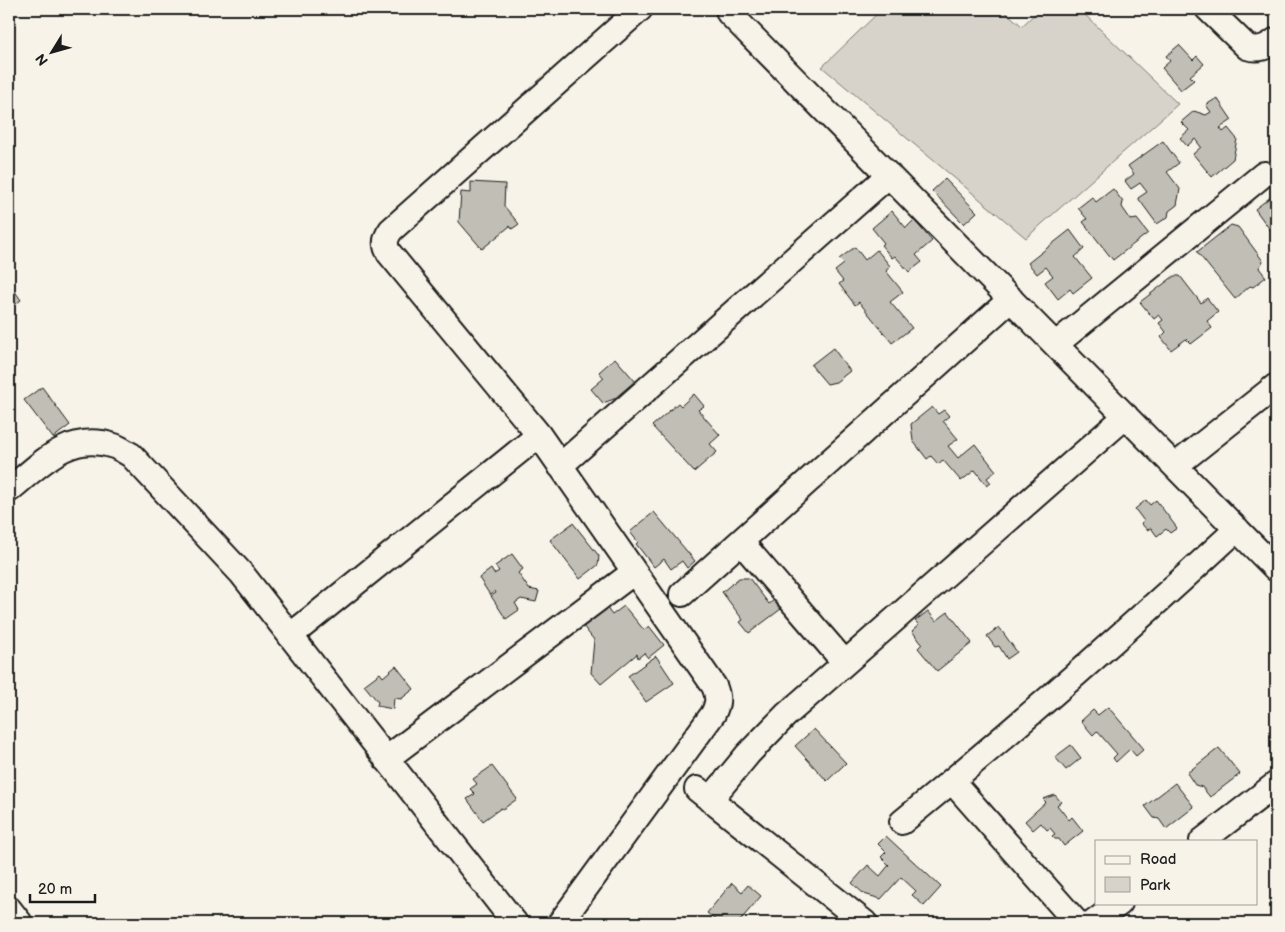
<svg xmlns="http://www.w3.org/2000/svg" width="1285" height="932" font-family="'Balsamiq Sans',sans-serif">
<rect width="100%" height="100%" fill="#f7f3e8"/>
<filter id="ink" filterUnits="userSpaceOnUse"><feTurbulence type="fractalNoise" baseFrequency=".02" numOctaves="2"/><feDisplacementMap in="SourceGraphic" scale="10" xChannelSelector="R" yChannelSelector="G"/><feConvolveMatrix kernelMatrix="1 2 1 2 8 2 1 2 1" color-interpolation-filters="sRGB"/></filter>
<g filter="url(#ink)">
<path fill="#d7d3cb" stroke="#7a7874" d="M882,9H1002L1022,26L1040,9H1079L1178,104L1026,238L822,67Z"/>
<path fill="#c0beb5" stroke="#1c1c1c" d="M1179,45L1193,60L1197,56L1204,64L1190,76L1194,80L1181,90L1162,68L1170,61L1166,56Z
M1217,98L1232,120L1220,128L1223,132L1228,128L1237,139L1233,159L1212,177L1193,154L1201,147L1195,139L1187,146L1180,138L1189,130L1181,122L1194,111L1206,115L1211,112L1206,105Z
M1163,141L1179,163L1167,172L1180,189L1177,205L1169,211L1168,217L1157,224L1138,198L1147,192L1140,183L1131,189L1125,181L1134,174L1128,166Z
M945,179L977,212L964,224L932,191Z
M471,182L505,184L504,206L519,224L512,229L510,226L482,249L459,222L461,192L471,193Z
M1113,189L1123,202L1122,207L1131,220L1137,219L1148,233L1113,260L1083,222L1087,219L1078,208L1092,197L1096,202Z
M1276,193V238L1255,209Z
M892,211L906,228L914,220L932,241L916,255L922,262L909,272L895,256L892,258L881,245L884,243L872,228Z
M1231,225L1238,227L1263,261L1259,268L1266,277L1253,287L1250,286L1235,299L1197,252Z
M1070,230L1084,249L1075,257L1092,278L1073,293L1070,289L1058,299L1045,282L1053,276L1046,267L1037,274L1028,263Z
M855,247L865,260L877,250L890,266L886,271L903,292L890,302L912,328L892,343L859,302L855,305L839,284L843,281L835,271L844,264L839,259Z
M1174,276H1180L1201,303L1207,298L1218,312L1207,321L1212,328L1191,344L1186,339L1171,350L1161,337L1166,332L1159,323L1163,320L1159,315L1154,319L1140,302Z
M9,283L21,300L9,309Z
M833,348L850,371L836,382L827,384L811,365Z
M615,358L635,381L614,399L603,403L591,389L604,378L599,372Z
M42,387L70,425L53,438L24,400Z
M694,394L704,406L698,410L720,435L710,444L717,452L694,472L652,426L678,403L681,406Z
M932,407L938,414L944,410L949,416L943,421L958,439L948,446L958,458L975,444L996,471L987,478L991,483L987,486L975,470L961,481L943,460L938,464L931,456L927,459L913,441L911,424Z
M1146,500L1150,505L1156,500L1177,528L1170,533L1166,529L1157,536L1151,528L1147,530L1141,523L1144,521L1135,509Z
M654,512L695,561L687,568L682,561L671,569L664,559L654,567L636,544L638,542L630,532Z
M573,523L599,556L598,565L580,579L550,540Z
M512,554L523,569L518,573L529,589L539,591L536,602L521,599L515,603L519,610L506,619L491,596L496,593L495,591L490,595L479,578L491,569L494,574L499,571L495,566Z
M739,578H749L769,604L774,600L781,609L749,633L740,622L743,620L722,592Z
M624,606L644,630L649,626L664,645L648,658L644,653L638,658L637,654L601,684L591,673L594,640L583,626L606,607L612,615Z
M928,611L936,621L948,612L972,643L937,671L918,648L922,644L912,631L919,625L915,621Z
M999,627L1017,652L1007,659L999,646L995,647L987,636Z
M656,656L674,683L646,702L628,676Z
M396,666L414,689L401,699L394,698L393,709L377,706L378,702L364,685L380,673L383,677Z
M1108,707L1144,749L1136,756L1130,749L1116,762L1113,758L1117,754L1097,731L1093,735L1081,721L1093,710L1098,715Z
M814,729L846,763L827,781L795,746Z
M1071,745L1081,758L1066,770L1055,757Z
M1219,748L1240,774L1210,797L1202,787L1195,785L1187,773Z
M492,766L517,799L503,809L501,808L483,821L467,799L475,794L470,789L477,784L473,779Z
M1175,783L1194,807L1166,829L1159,819L1154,818L1145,806Z
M1055,795L1061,802L1057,805L1069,820L1072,817L1083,831L1064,846L1059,839H1055L1052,836L1055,834L1050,828L1047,830L1041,823L1033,830L1025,821L1046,802L1043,799Z
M886,836L941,887L924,906L912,895L916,891L901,877L881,899L864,894L852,883L868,865L880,876L889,865L881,857L886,852L878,844Z
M732,883L742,892L748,885L761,896L738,923H731L729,922L727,923H719L707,913Z"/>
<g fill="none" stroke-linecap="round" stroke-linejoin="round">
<g stroke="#1c1c1c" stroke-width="28">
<path id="minor" d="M1208,9L1247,47C1259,51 1267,47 1276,40
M729,13L1276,569
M1056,344L1264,174
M560,466L889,175
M1175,466L1276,386
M9,490C41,464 69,431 114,446C120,448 125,452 131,455L242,574L515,923
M741,542L845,663
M682,594L1011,299
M290,636L539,435
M386,759L634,572
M952,781L1077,923
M697,789L865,923
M710,800L748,754L786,715L1126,416
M902,822C1017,728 1128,630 1237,529
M1202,841L1276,784
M9,909L20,923
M560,923L713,714C718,704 719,697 714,686L539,435L389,253C384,245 385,238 391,230L640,9
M1093,923L1120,903"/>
</g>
<use href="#minor" stroke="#f7f3e8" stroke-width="24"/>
</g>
</g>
<rect width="1285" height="932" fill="none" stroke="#f7f3e8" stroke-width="30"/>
<rect x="15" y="15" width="1255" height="902" fill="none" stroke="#1c1c1c" stroke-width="2" filter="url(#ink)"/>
<rect x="1095" y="840" width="162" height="65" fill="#f7f3e8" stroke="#9f9d96"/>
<rect x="1105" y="856" width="25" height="8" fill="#f7f3e8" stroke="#9f9d96"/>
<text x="1140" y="864" font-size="15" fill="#1c1c1c">Road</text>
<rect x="1105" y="877" width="25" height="15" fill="#d7d3cb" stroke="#9f9d96"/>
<text x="1140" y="890" font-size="15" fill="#1c1c1c">Park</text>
<g transform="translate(52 52) rotate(233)" stroke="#f7f3e8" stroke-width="4" paint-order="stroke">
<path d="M0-4L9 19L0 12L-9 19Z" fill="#1c1c1c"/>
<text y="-8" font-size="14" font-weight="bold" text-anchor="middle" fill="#1c1c1c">N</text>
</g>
<path d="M30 894v8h65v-8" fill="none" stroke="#1c1c1c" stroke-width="2.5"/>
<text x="38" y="894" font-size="15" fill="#1c1c1c" stroke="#f7f3e8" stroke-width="4" paint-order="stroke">20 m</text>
</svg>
